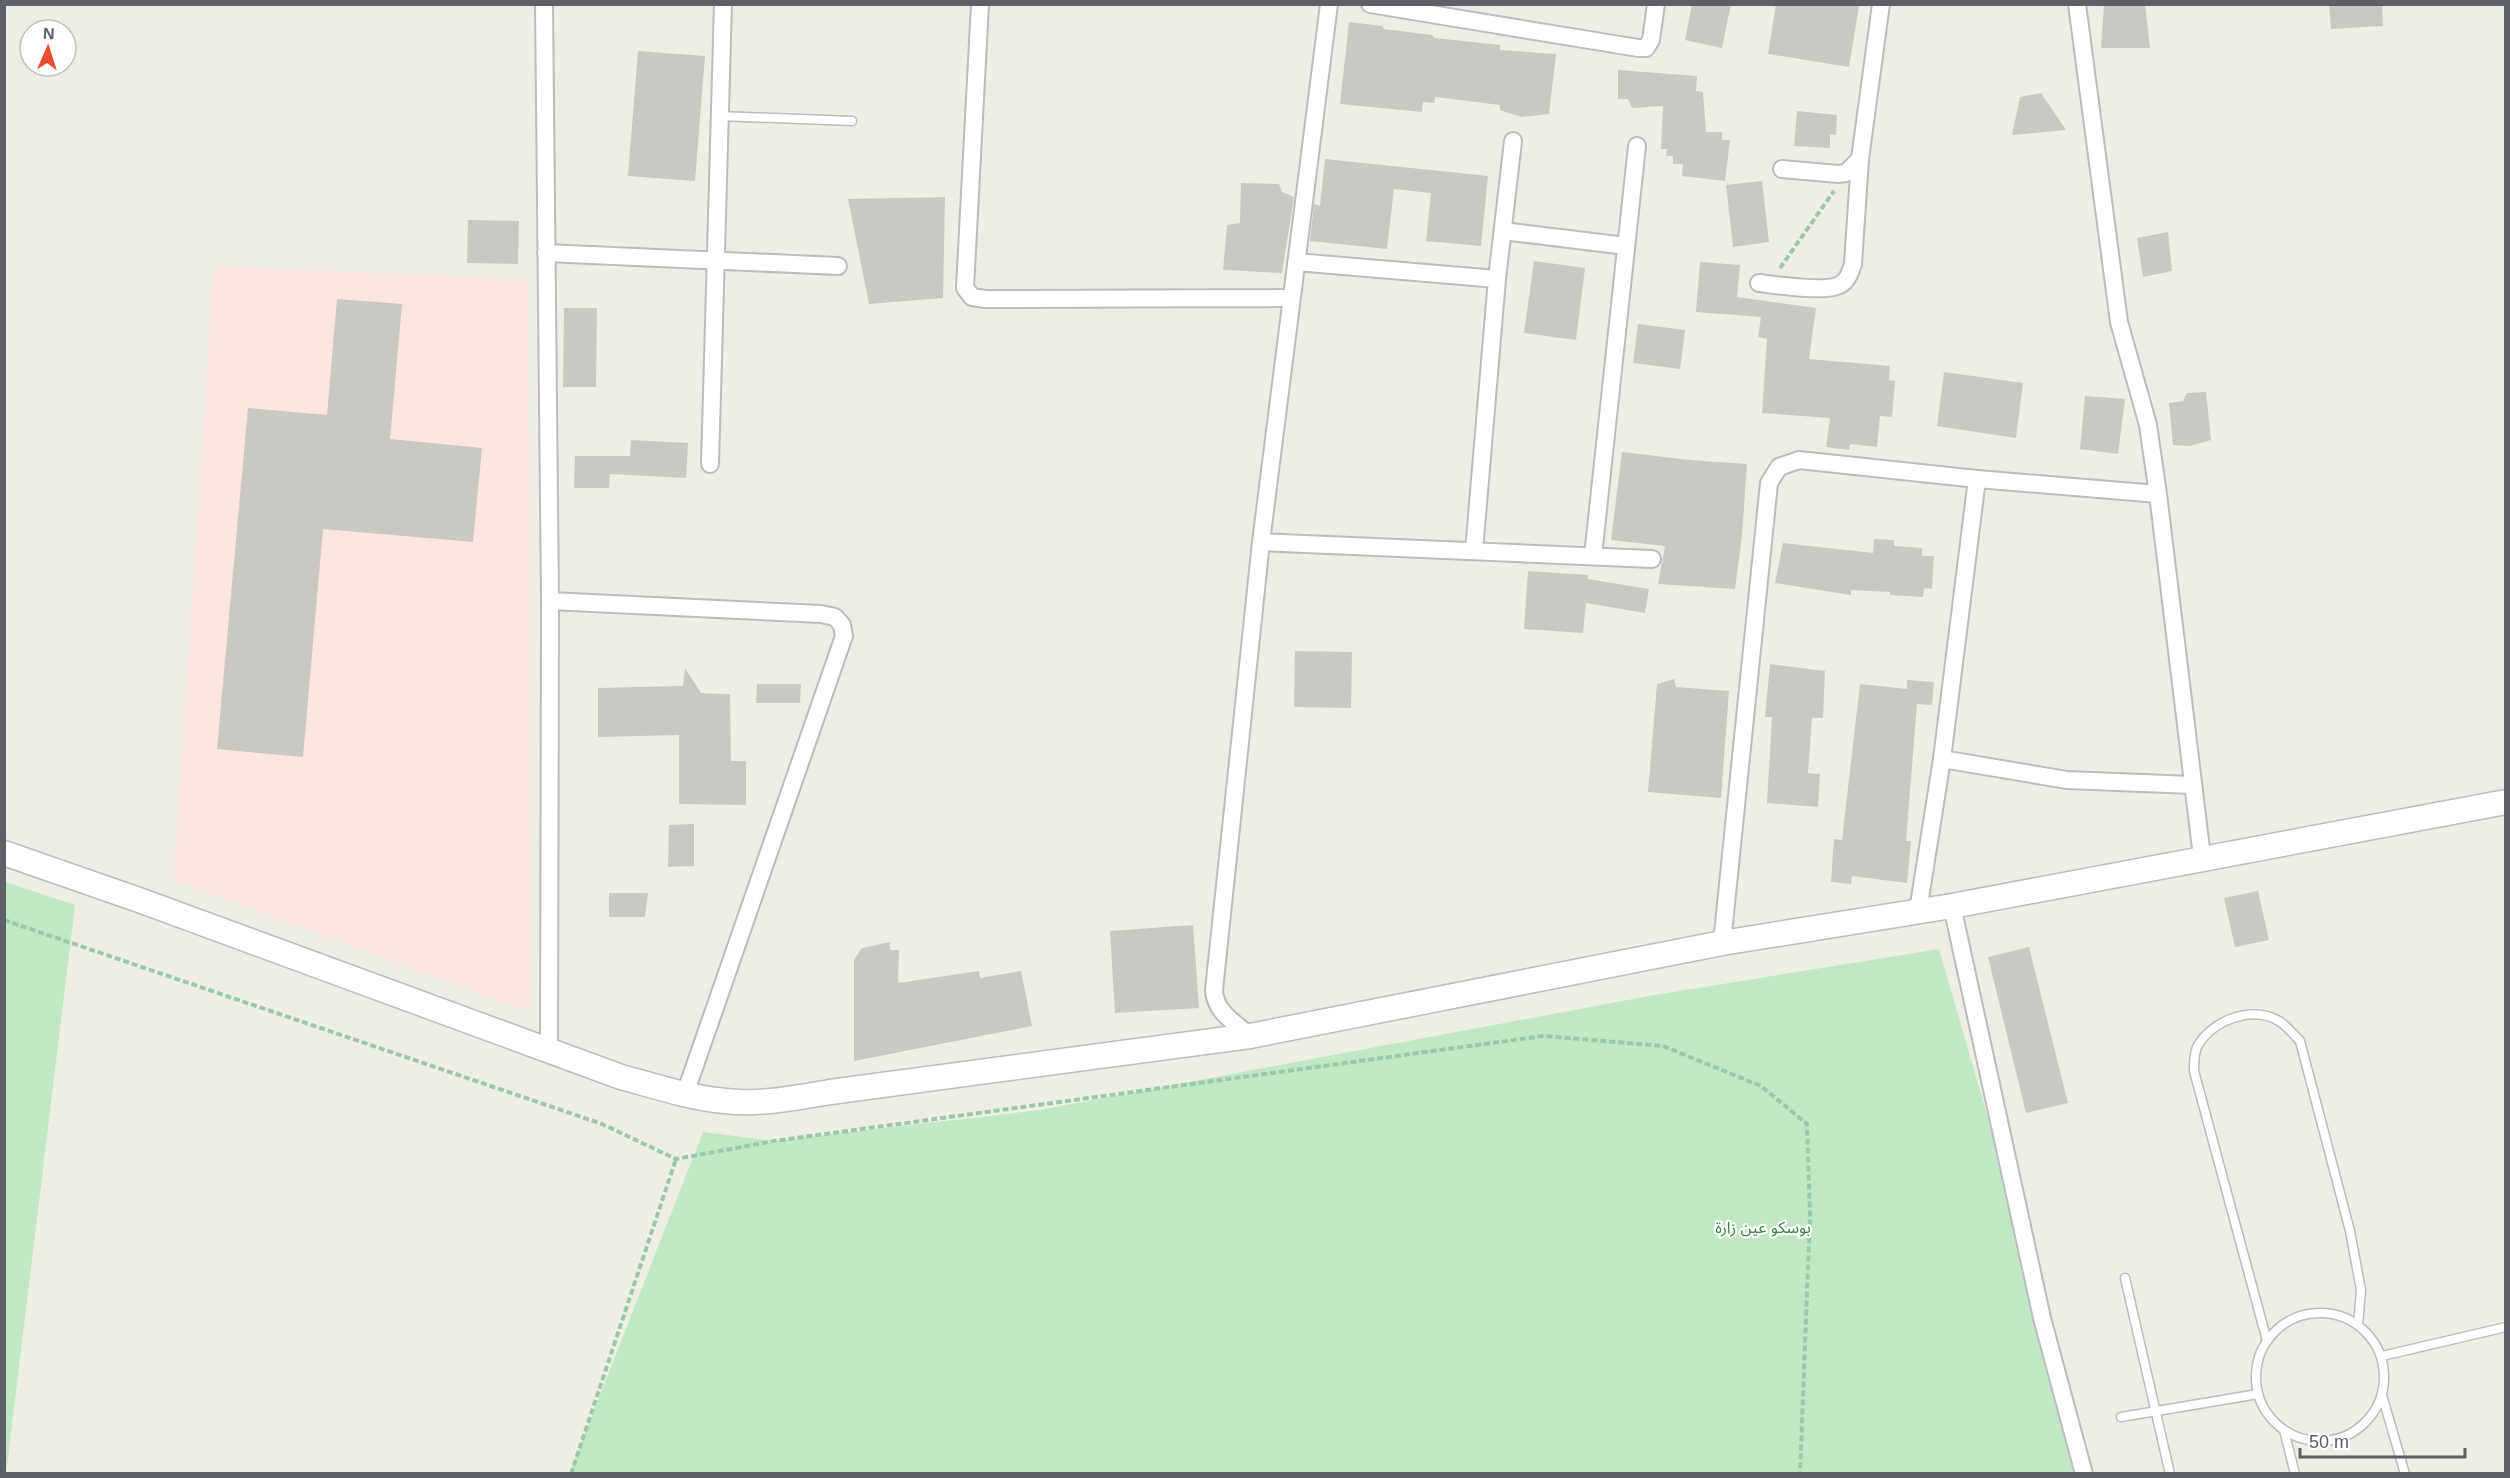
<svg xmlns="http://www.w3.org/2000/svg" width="2510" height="1478" font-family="Helvetica,'Noto Sans Arabic',sans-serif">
<rect width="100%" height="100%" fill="#efeee5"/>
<path fill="#fce6e2" d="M214,266L528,280L531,1012L174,880Z"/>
<path fill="#c2e7c5" d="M5,882L75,905L6,1474L4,1473Z
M1939,949L2091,1473L569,1474L703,1132L774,1141L1039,1110L1649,996Z"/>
<path fill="#cac8c2" d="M1692,4H1731L1722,48L1685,40Z
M1776,4L1859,6L1849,67L1768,54Z
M2104,4H2145L2150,48H2101Z
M2329,4H2382L2383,26L2331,29Z
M1349,22L1382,26L1384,29L1432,35L1435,38L1500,45V50L1556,54L1549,114L1521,117L1500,110V105L1435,97L1434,103L1423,102L1422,112L1340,104Z
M638,51L705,56L695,181L628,176Z
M1618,70L1697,76L1696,91L1703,92L1706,132H1722V140H1730L1725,181L1682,176L1683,164H1673V156H1666L1667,149H1661L1663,106L1632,108L1628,99H1618Z
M2041,93L2066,130L2012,135L2020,97Z
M1797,111L1837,115L1836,135L1830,134V148L1794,146Z
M1325,159L1488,176L1481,246L1426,241L1431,193L1394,189L1387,249L1310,241L1314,204L1320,206Z
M1762,181L1769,242L1733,247L1726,185Z
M1241,183L1279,184L1282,192L1294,197L1282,273L1223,270L1227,225L1240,223Z
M945,197L943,298L869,304L848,199Z
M468,220L519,221L518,264L467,263Z
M2168,232L2172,271L2143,277L2137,238Z
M1534,261L1585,268L1576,340L1524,333Z
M1700,262L1740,265L1737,297L1816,308L1809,359L1890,366L1889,380L1895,381L1892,417L1880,416L1877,447L1850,444L1849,450L1826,447L1830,418L1762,413L1767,339L1758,337L1761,317L1696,312Z
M337,299L402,304L390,439L482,448L473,542L323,529L303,757L217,749L248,408L327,415Z
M564,308H597L596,387H563Z
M1638,324L1685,330L1680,369L1633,363Z
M1944,372L2023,383L2016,438L1937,426Z
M2206,392L2211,440L2190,446L2173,445L2169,403L2183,401L2187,393Z
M2085,396L2125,399L2118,454L2080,449Z
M631,440L688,443L686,478L610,474L609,488H574L575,456H630Z
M1622,452L1690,460L1747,464L1742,536L1735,589L1658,584L1665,546L1611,540Z
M1874,539L1894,540V546L1922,548V556H1934L1932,589L1924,588L1923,597L1890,595V592L1851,590V595L1775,583L1783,543L1873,553Z
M1528,571L1588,575V579L1649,589L1645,613L1586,603L1583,633L1524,629Z
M1295,651L1352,652L1351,708L1294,707Z
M1770,664L1825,671L1823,718H1812L1808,773L1820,774L1818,807L1767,803L1772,717H1765Z
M685,668L701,693L730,694L731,761H746V805L679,804V735L598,737V688L683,686Z
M1674,679L1676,687L1729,691L1721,798L1648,792L1657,684Z
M1907,680L1934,682L1932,705L1917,704L1906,841H1911L1907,883L1852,876L1851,884L1831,882L1834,839L1842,840L1860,684L1907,689Z
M757,684H801L800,703H756Z
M694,824V866L668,867L669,825Z
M2258,891L2269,940L2235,947L2224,898Z
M609,893H648L645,917H609Z
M1193,925L1199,1008L1115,1013L1110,931Z
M890,942V950H899L898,983L979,971L980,978L1021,971L1032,1026L854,1061V960L862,948Z
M2029,947L2068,1103L2026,1113L1988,957Z"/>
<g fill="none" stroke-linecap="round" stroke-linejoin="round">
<g stroke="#babcc1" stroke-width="11">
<path id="lane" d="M719,116L852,121
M2125,1278L2170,1474
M2256 1377a64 64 0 1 1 128 0a64 64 0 1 1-128 0Z
M2267,1341L2194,1071C2194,1064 2194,1054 2197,1047C2212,1020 2252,1005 2279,1021C2287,1026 2294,1035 2300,1041L2350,1231L2361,1290L2358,1325
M2382,1356L2506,1327
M2382,1395L2405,1474
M2121,1417L2258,1394
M2284,1430L2295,1474"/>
</g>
<g stroke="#babcc1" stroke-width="20">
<path id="street" d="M544,4L550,601L549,1051
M980,4L965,288L972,297L985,299L1292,298
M1370,4L1638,48H1646L1651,40L1656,4
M2077,4L2119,322L2148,425L2158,494L2202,857
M1782,169L1838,174L1846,173L1860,159L1881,4
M1503,231L1626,246
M546,253L838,266
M1296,262L1497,279
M1759,283C1776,285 1822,292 1837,286C1847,283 1850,273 1853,264L1860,159
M710,464L723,4
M1261,542L1652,559
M1474,551L1497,279L1513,141
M1593,556L1637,146
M550,601L821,614L835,617L842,625L844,636L685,1094
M1942,759L2067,780L2192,785
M1952,906L2042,1318L2084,1474
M1918,911L1942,759L1977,479
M1722,943L1769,483L1779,467L1799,460L1977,479L2158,494
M1250,1036C1234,1022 1215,1012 1214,990L1261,542L1329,4"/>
</g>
<g stroke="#bbbdc3" stroke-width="27">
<path id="secondary" d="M4,853L139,900L621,1077C655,1086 690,1098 725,1101C760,1105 795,1098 830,1092L1250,1036L1722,943L1952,906L2506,802"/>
</g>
<path stroke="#9bc8ab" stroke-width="4" stroke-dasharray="6 3" stroke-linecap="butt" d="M1780,268L1834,191
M4,920L602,1124L676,1159L774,1141L1543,1036L1663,1046L1761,1086L1807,1124L1810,1216L1800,1474
M571,1474L676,1159"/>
<use href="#lane" stroke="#fff" stroke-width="8"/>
<use href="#street" stroke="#fff" stroke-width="16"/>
<use href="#secondary" stroke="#fff" stroke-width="24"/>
</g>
<g text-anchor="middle" stroke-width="4.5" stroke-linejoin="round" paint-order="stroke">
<g font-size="16" fill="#34853f" stroke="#fff">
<text x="1763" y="1233">بوسكو عين زارة</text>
</g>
</g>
<rect width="2510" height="1478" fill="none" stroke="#5d6066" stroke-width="12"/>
<g transform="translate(48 48) rotate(3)"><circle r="28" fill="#ffffff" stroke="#bebfc2" stroke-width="1.5"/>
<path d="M0-4.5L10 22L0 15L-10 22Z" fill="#ea4c30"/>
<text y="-9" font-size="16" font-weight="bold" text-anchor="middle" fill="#5d6066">N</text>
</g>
<path d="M2300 1448v9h165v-9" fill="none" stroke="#5d6066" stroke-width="3"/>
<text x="2309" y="1448" font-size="18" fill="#5d6066" stroke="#ffffff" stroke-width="4.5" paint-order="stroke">50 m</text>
</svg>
